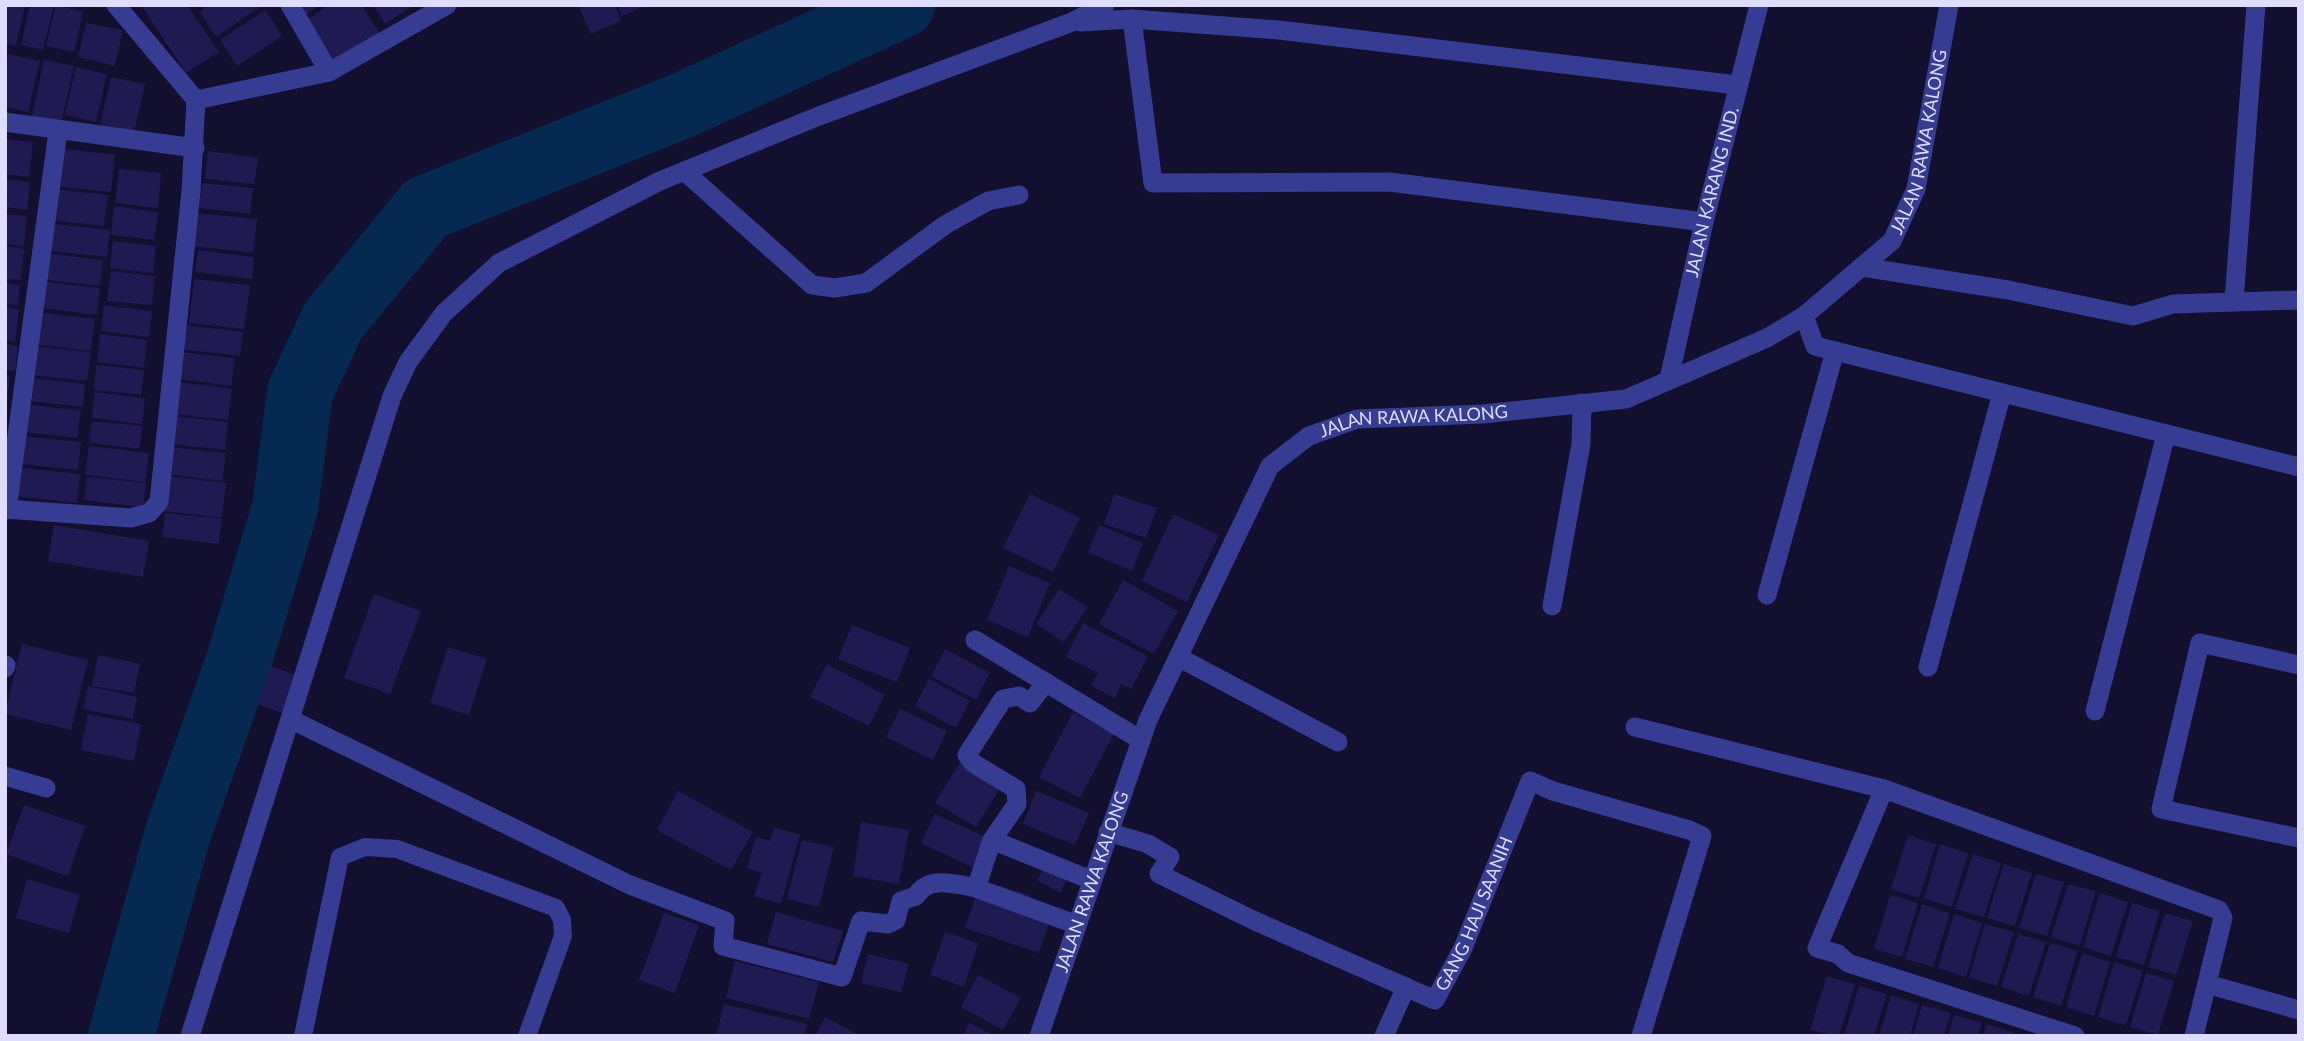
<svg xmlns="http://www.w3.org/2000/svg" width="2304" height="1041" font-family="Lato,sans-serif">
<rect width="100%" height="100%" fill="#120f2f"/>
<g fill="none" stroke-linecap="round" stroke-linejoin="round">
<path stroke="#062952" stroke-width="66" d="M121,1036L178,833L237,667L285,508L300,392L333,321L426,208L681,106L902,5"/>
</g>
<path fill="#1f1a52" d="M5,5H25L16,46L5,44Z
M30,5H54L43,50L21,45Z
M56,5L83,12L74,52L46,46Z
M141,5H187L219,52L186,73Z
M209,5H259L260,7L216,37L200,12Z
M297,5H320L304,16Z
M329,5H361L380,33L335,62L307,20Z
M373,5H414L385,24Z
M578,5H615L621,21L591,34Z
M617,5H648L622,16Z
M265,10L282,36L237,66L220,40Z
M86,23L123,30L115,66L78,57Z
M9,54L40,61L28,112L5,107V70Z
M44,60L74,66L61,123L32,116Z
M76,67L107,74L96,122L65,115Z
M111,77L145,84L134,132L100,125Z
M5,139L33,142L29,177L5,174Z
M56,148L115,155L111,192L52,186Z
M208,151L258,158L254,184L205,179Z
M119,169L161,173L158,208L115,203Z
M5,179L30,182L27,210L5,207Z
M202,183L253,188L250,214L199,208Z
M54,189L108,195L104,226L51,220Z
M114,206L158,212L154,240L111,235Z
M196,213L257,219L253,253L192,246Z
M5,214L27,216L24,246L5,244Z
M46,223L110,230L107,257L43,250Z
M113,241L156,246L153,273L110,268Z
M5,246L24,249L21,280L5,279Z
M198,250L254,257L252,279L195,272Z
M43,253L103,260L100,286L40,279Z
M111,271L155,276L152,305L107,301Z
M194,279L250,285L244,329L189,323Z
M38,281L100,288L97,315L35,307Z
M5,283L20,285L18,305L5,304Z
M104,305L152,311L149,337L101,331Z
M5,307L19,309L15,342L5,340Z
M35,312L95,319L91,351L31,344Z
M185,325L243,332L240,356L181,349Z
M100,334L147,340L144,368L97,362Z
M5,344L18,346L15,371L5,370Z
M32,346L91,352L87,381L29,375Z
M181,352L235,358L231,386L178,379Z
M96,365L144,370L141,395L94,390Z
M5,376H10L7,401H5Z
M30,378L85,384L83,407L27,401Z
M178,382L232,389L228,420L174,414Z
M94,392L145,398L142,424L92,418Z
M26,404L81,411L77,438L22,432Z
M175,416L228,422L225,450L171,444Z
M92,421L142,426L140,449L89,443Z
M23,436L81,442L78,470L20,464Z
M89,446L149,453L145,482L85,475Z
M171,447L226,453L222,481L167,474Z
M16,467L80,474L77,503L13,496Z
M167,476L226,483L222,518L164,511Z
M87,477L146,483L143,507L84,500Z
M1030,494L1080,518L1053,572L1003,548Z
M1114,494L1157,508L1146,538L1104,524Z
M165,513L222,519L219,544L162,537Z
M1173,514L1219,535L1187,602L1142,581Z
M54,525L149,541L143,577L48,561Z
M1099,525L1143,543L1132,571L1088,552Z
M1009,566L1050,583L1028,637L987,620Z
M1123,580L1178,611L1154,654L1099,624Z
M1059,589L1088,607L1064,642L1036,624Z
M374,594L421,611L390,694L344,678Z
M1083,623L1148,656L1131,689L1121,684L1115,698L1091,686L1098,673L1066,657Z
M852,625L910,648L897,682L838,659Z
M22,644L88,660L71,730L5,714Z
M448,647L487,659L469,715L430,703Z
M945,649L990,673L976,700L931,676Z
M98,655L140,664L134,693L92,686Z
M827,664L885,695L869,726L810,697Z
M271,666L304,678L290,715L257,704Z
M929,679L970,701L956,728L915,706Z
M88,686L137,697L133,719L83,709Z
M900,709L947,731L933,760L886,737Z
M1073,712L1114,734L1080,798L1039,777Z
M88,714L141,724L134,761L81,750Z
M961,761L1002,785L976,827L935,803Z
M678,791L753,832L731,870L657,830Z
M1036,791L1089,813L1075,845L1023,824Z
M24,805L85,826L68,876L6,854Z
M935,814L986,837L972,867L921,843Z
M861,822L909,830L899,884L853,876Z
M774,827L800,835L781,904L754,896L762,873L747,868L756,837L770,841Z
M1908,835L1936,844L1919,898L1891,889Z
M802,840L834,847L819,907L787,899Z
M1940,844L1968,853L1952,907L1924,899Z
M1973,854L2001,863L1984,917L1955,909Z
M2004,864L2032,873L2015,926L1987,918Z
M1045,865L1068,877L1060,893L1037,880Z
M2036,874L2064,882L2047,936L2019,928Z
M27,879L80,895L69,933L16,918Z
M2068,884L2096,891L2080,946L2051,937Z
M1001,886L1031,896L1026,912L1050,920L1039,953L965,928L976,896L995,902Z
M2100,893L2128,902L2111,956L2083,947Z
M1890,895L1918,903L1902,957L1874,949Z
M2132,903L2160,911L2144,965L2116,957Z
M1922,904L1950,913L1933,967L1905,959Z
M776,912L843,931L833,962L767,944Z
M664,913L699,925L675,993L639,980Z
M2165,913L2193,921L2176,975L2148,967Z
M1954,914L1982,923L1966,977L1938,968Z
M1985,924L2014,932L1997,986L1969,978Z
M945,932L978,943L964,987L930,975Z
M2018,934L2046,942L2029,996L2001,987Z
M2050,943L2078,951L2061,1006L2033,997Z
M2082,953L2110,962L2094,1016L2066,1007Z
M868,954L909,964L901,992L861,983Z
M735,961L819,982L809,1019L726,998Z
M2114,962L2143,971L2126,1025L2098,1017Z
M2146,973L2174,981L2158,1035L2130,1027Z
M978,975L1021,998L1003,1030L961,1007Z
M1827,976L1855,984L1839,1036L1810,1030Z
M1859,986L1887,994L1874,1036H1844Z
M1891,995L1919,1004L1910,1036H1879Z
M724,1004L807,1024L804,1036H716Z
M1922,1005L1951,1013L1944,1036H1913Z
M1954,1015L1982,1023L1978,1036H1948Z
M825,1017L861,1036H815Z
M969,1023L995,1036H963Z
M1987,1024L2015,1033L2014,1036H1983Z"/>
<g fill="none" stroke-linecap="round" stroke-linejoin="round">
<path stroke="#363c92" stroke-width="18" d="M303,1036L340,857L365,847L397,849L556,908L562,920L563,936L527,1036"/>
<g stroke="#363c92" stroke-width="19">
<path d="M116,5L196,100"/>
<path d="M290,5L329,72"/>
<path d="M1132,19L1153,183L1390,182L1704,222"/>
<path d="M1080,22L1132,19L1279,30L1737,85"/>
<path d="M5,122L195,148"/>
<path d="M685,172L812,285L835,288L866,283L945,225L988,201L1019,195"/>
<path d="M1862,267L2008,290L2133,316L2173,304L2299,300"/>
<path d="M2234,301L2256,5"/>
<path d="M1804,316L1815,346L2299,467"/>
<path id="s1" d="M1669,379L1704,222L1759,5"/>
<path d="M5,509L131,518L149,513L159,502L191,191L196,100L329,72L447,5"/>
<path d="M7,510L58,131"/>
<path d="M1767,595L1835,351"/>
<path d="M1552,606L1581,444L1582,403"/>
<path d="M975,640L1141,740"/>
<path d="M1178,657L1338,742"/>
<path d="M2299,665L2200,643L2161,809L2299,838"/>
<path d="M1928,667L2002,393"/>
<path d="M5,668L6,665"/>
<path d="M2095,711L2166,434"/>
<path d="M292,720L630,885L725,921L723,946L842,977L861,921L888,924L896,920L901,901L916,896C928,875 956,884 976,888L992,840L1017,804L1016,789L973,763L967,755L1003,699L1019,696L1030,703L1046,682"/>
<path d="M1635,727L1884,789L2219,910L2223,918L2194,1036"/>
<path d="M5,776L46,788"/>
<path d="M1884,789L1817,948L1838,954L1848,963L2075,1036"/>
<path id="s2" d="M1108,832L1148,844L1170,857L1159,874L1255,921L1435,1000L1463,948L1530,781L1553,791L1689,830L1702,836L1641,1036"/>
<path d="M992,840L1091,880"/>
<path d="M976,888L1075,924"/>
<path d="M2207,984L2299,1010"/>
<path d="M190,1036L392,396L408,362L444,313L499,263L660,181L819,116L1072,22L1105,5"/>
<path d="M1384,1036L1406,987"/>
</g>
<path stroke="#363c92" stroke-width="19" id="s3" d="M1039,1036L1148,720L1270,466L1309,436L1357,419L1483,414L1626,399L1767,338L1804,316L1892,241L1916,189L1949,5"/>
</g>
<g text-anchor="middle" stroke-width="7" stroke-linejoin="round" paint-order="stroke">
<g font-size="18" fill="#deddff" stroke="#120f2f">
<text dy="6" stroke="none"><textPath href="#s3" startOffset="1402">JALAN RAWA KALONG</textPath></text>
<text dy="6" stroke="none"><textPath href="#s1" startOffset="192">JALAN KARANG IND.</textPath></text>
<text dy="6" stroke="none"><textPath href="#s3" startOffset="772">JALAN RAWA KALONG</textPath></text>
<text dy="6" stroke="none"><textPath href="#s3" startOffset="163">JALAN RAWA KALONG</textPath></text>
<text dy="6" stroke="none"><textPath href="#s2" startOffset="486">GANG HAJI SAANIH</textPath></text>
</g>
</g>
<rect width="2304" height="1041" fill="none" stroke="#deddff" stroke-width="14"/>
</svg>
